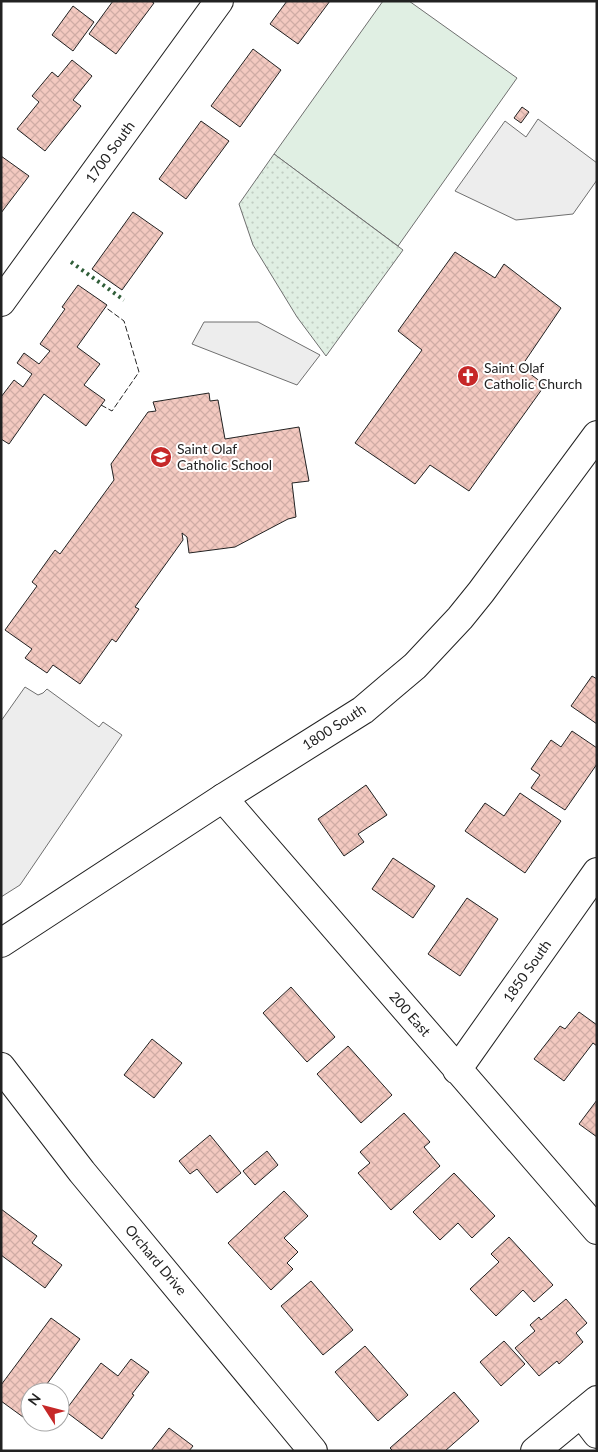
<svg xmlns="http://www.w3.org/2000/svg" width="598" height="1452" font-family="Lato,sans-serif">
<defs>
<pattern id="park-dots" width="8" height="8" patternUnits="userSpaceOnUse" patternTransform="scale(1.25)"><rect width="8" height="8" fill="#e0efe3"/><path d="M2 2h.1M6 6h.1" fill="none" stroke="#c0cdc2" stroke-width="1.8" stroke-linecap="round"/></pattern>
<pattern id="building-cross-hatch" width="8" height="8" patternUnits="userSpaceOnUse" patternTransform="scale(1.25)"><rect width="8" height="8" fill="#f3c9c0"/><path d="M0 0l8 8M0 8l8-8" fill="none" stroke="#d0aca5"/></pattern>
</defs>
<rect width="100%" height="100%" fill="#fff"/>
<path fill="#e0efe3" stroke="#6f6f6f" d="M383,1H409L517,78L398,246L274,154Z"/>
<path fill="url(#park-dots)" stroke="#6f6f6f" d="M274,154L403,250L326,356L297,317L253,245L239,204Z"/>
<path fill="#ededed" stroke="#6f6f6f" d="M538,119L597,163V180L573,214L516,220L455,191L505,121L526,137Z
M204,322H258L320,355L297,385L192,344Z
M25,687L38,695L43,693L47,689L99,727L103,722L122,735L20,885L1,897V721Z"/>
<path fill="url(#building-cross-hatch)" stroke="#222" d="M113,1H151L154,3L116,54L89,34Z
M287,1H330L298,44L270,24Z
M73,6L94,22L73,51L52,35Z
M253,49L281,70L240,127L211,106Z
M72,60L92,76L73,100L81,106L45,151L17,129L39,102L32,96L52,72L58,77Z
M522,107L529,112L521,123L514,118Z
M201,121L229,141L186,199L159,179Z
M1,156L29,176L1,213Z
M133,212L163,233L122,290L92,269Z
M455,252L495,278L504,264L561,308L521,367L545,385L469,491L430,465L415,484L355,443L422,350L398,331Z
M78,285L107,305L77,347L100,364L84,385L105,400L86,426L44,394L9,444L1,439V397L14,380L23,387L32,374L17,363L24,353L39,364L50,351L40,344L65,309L62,307Z
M209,393L210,401L218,400L225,439L299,427L309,481L292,483L296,517L288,519L235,547L189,553L187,537L182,533L183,540L135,607L139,609L116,642L112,639L80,684L53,665L47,673L25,658L32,649L5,630L37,586L32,582L55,550L60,554L114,480L111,464L148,412L156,411L153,402Z
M592,676L597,679V724L571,706Z
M572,731L597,748V764L565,810L531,788L540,775L531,769L551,740L561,747Z
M366,785L387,815L358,834L364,842L344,856L318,819Z
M520,793L561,821L525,873L465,831L485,803L504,816Z
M393,858L435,886L413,918L372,889Z
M467,898L498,919L460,976L428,954Z
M291,987L335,1037L307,1062L263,1013Z
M579,1012L597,1025V1046L593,1043L564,1081L534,1059L560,1026L565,1029Z
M152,1039L182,1063L154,1098L124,1075Z
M348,1046L392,1095L361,1123L317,1074Z
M597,1100V1137L579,1124Z
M404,1113L430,1142L424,1147L440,1166L391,1210L358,1173L370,1163L360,1152Z
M210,1135L241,1173L217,1193L197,1169L190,1174L179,1161Z
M267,1151L278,1165L255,1185L243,1171Z
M454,1173L495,1216L472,1238L458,1223L440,1240L413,1212Z
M284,1191L308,1216L284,1238L298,1252L287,1263L293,1269L271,1290L228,1243Z
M1,1209L37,1236L32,1243L62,1265L45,1288L1,1255Z
M509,1237L553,1285L534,1302L523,1290L496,1316L470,1289L499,1262L491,1254Z
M311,1281L353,1330L323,1355L281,1306Z
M566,1299L587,1323L576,1333L583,1342L559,1364L557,1361L539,1376L515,1348L535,1331L530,1325L539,1317L541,1320Z
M51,1318L80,1339L41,1392H30V1407L23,1417L1,1401V1385Z
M504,1341L525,1364L501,1386L480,1362Z
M365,1346L408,1395L378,1421L335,1372Z
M131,1359L149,1372L132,1394L134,1395L102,1439L65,1411L101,1363L118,1376Z
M454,1392L479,1421L445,1451H393L390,1448Z
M169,1428L193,1446L189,1451H151Z"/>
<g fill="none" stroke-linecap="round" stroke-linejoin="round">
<g stroke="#222" stroke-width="30">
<path id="minor" d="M1,302L219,1
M223,798L597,1230
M457,1070L597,872
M581,1413L597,1434
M535,1451L597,1400"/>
</g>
<g stroke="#222" stroke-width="30">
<path id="major" d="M1,943L223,798L363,710L390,687L415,666L460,618L481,592L597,435
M1,1067L82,1172L313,1451"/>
</g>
<use href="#minor" stroke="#fff" stroke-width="28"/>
<use href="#major" stroke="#fff" stroke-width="28"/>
<path stroke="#2f5e38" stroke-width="4" stroke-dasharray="2.5 4" stroke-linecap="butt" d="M71,262L124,300"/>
<path stroke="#222" stroke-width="1" stroke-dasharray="6 2.5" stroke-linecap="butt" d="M101,405L112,411L139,372L124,321L105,307"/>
</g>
<defs>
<g id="church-disc" transform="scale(1.125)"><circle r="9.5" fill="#c62828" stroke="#fff"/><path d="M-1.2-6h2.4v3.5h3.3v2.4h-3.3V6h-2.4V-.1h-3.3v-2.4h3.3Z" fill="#fff"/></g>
<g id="school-disc" transform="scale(1.125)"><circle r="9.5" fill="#c62828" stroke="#fff"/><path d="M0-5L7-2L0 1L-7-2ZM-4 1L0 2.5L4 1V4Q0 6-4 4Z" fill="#fff"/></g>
</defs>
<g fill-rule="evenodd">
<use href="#church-disc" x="468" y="376"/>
<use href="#school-disc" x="161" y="457"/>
</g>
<g text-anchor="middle" stroke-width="4" stroke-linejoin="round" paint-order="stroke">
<g font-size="14" fill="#222" stroke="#fff">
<text transform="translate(110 152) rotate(-54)" y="5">1700 South</text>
<text transform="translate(334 727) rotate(-33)" y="5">1800 South</text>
<text transform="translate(527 971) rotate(-55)" y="5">1850 South</text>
<text transform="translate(410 1014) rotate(49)" y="5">200 East</text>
<text transform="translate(156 1260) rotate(50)" y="5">Orchard Drive</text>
</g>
<g font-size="14" fill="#222" stroke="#fff" text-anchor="start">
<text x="484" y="373">Saint Olaf<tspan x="484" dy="16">Catholic Church</tspan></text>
<text x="177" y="454">Saint Olaf<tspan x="177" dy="16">Catholic School</tspan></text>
</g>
</g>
<rect width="598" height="1452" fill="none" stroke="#222222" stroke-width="5"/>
<g transform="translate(45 1407) rotate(306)"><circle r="24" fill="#ffffff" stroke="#a7a7a7"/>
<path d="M0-4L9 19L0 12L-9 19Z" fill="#c62828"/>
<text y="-8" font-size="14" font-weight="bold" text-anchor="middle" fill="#222222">N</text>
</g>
</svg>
